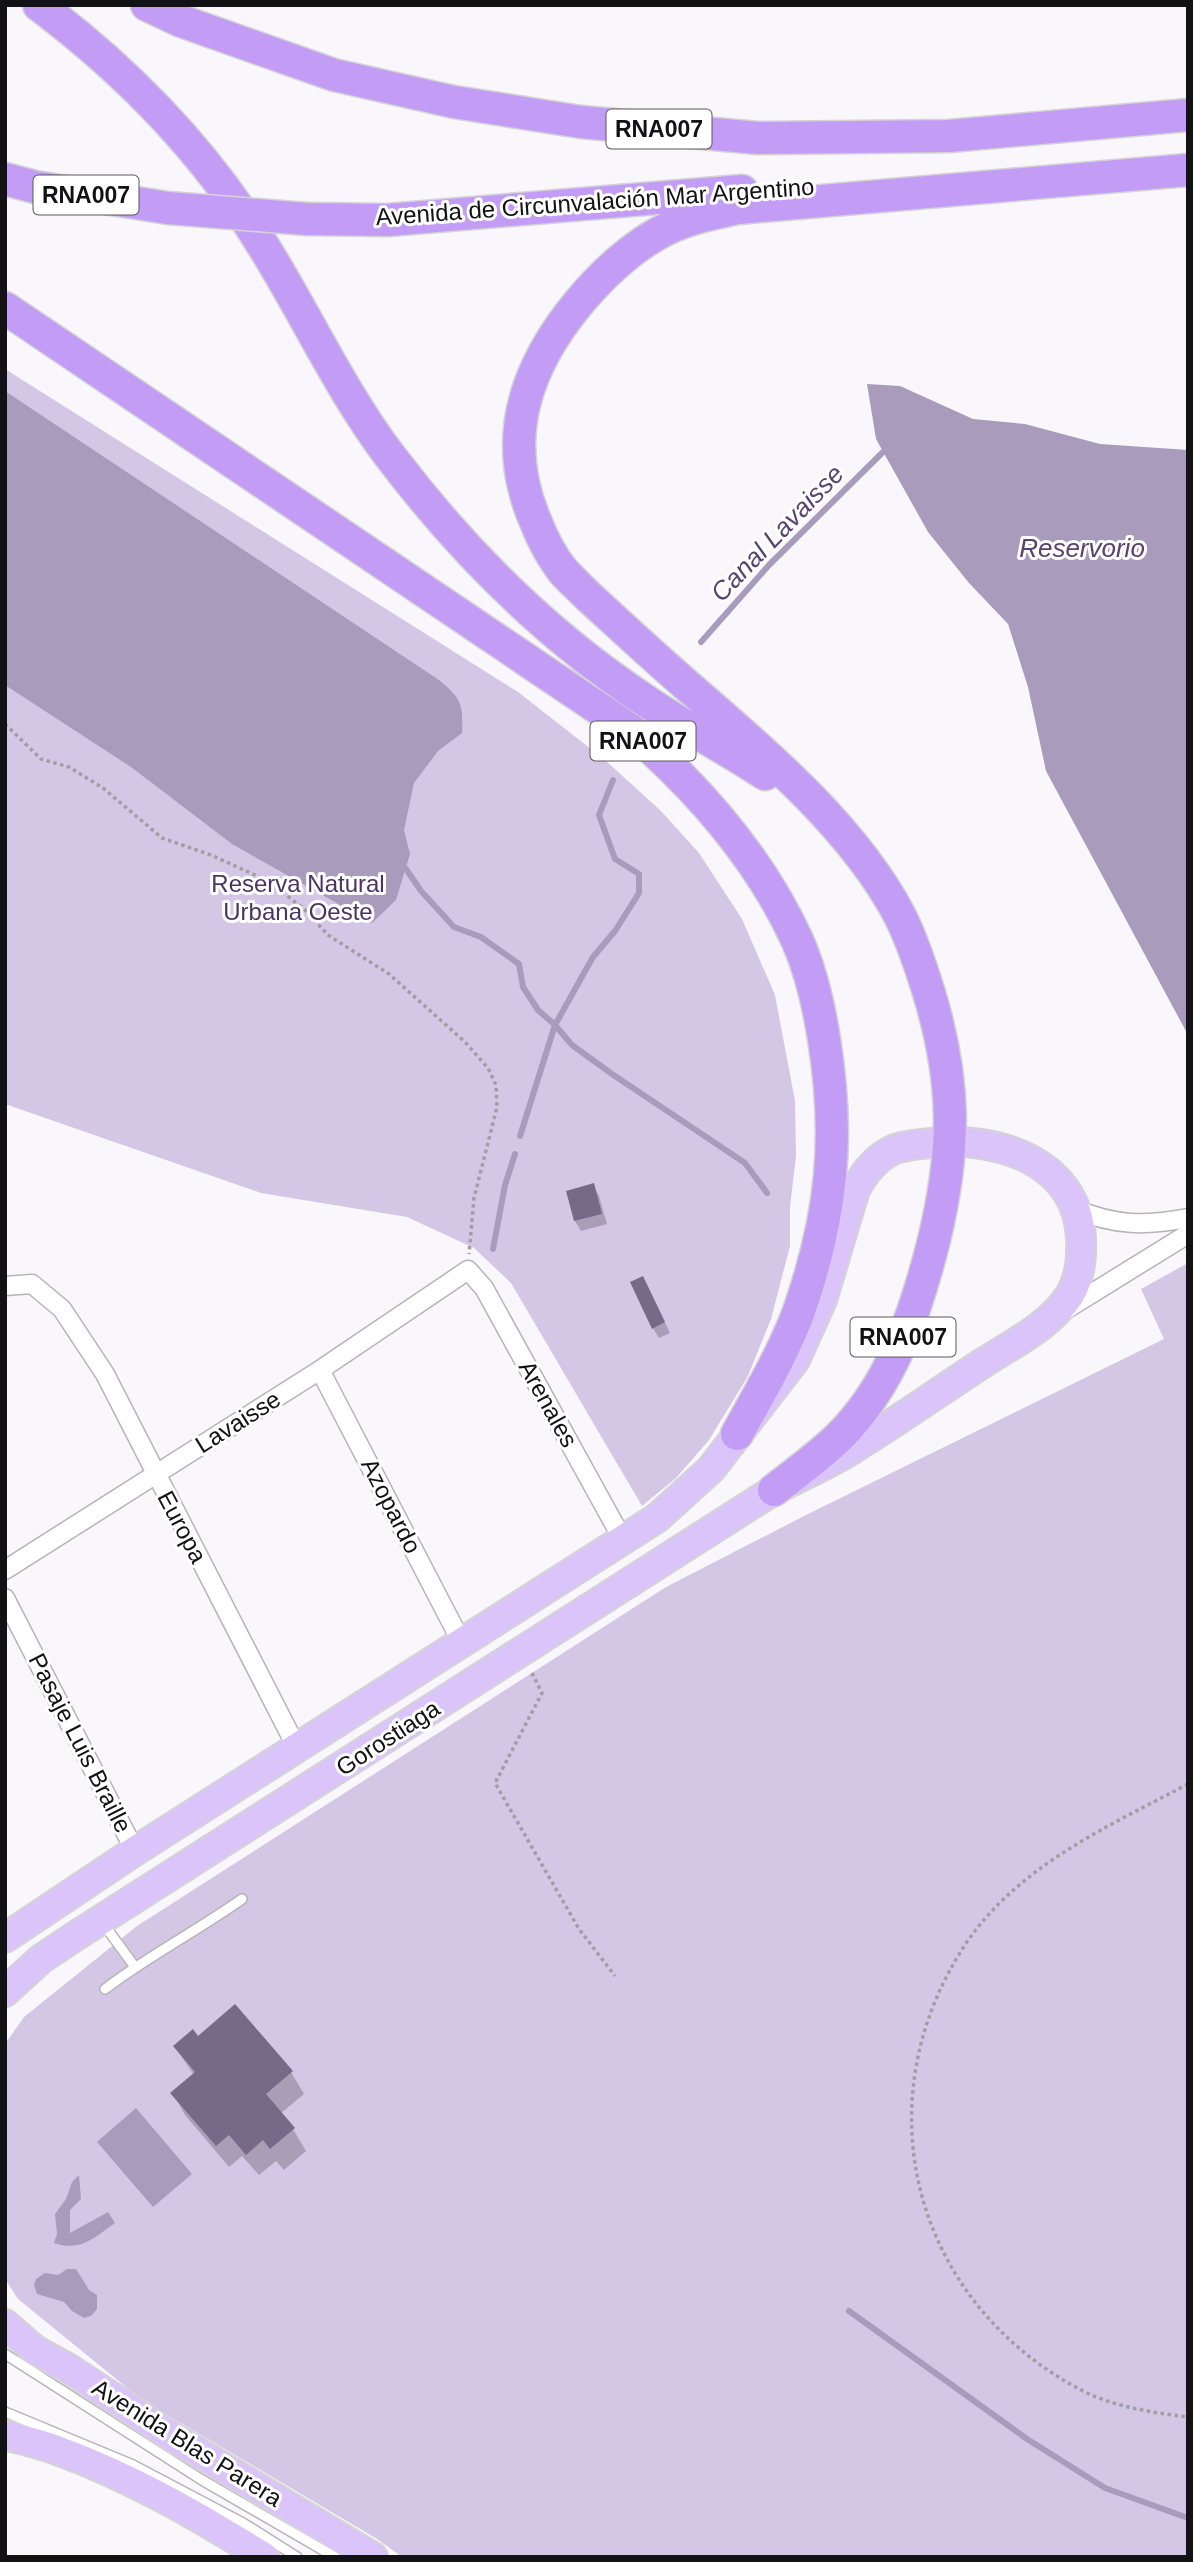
<svg xmlns="http://www.w3.org/2000/svg" width="1193" height="2562" font-family="Helvetica,sans-serif">
<rect width="100%" height="100%" fill="#f9f7fc"/>
<path fill="#d3c7e5" d="M5,369L518,692L605,760L661,811L699,853L742,919L775,995L795,1101L796,1156L790,1207V1246L771,1319L748,1376L709,1440L676,1478L642,1506L511,1283L474,1248L407,1217L261,1193L5,1104Z
M1188,1263V2557H402L377,2539L142,2400L18,2299L5,2279V2044L24,2017L137,1926L666,1587L806,1515L1164,1339L1141,1289Z"/>
<path fill="#a89bbc" d="M867,384L900,386L973,419L1025,424L1100,444L1188,450V1035L1046,771L1028,687L1008,624L969,583L928,532L876,439Z
M5,391L439,680C462,699 463,704 462,733L438,751L414,783L404,830L410,854L396,900L372,923L232,844L131,767L5,685Z
M136,2108L192,2174L153,2207L97,2142Z
M79,2175L81,2199L70,2210V2233L108,2212L115,2223C94,2238 80,2252 54,2243L57,2234L55,2214L66,2199L72,2182Z
M67,2269H76L89,2290L97,2295V2309L91,2316L84,2318L72,2311L64,2302L37,2294L34,2285L36,2279L45,2273L58,2275Z"/>
<path fill="#0003" d="M593,1185L599,1196L607,1224L581,1231L575,1221L568,1192Z
M649,1289L670,1333L659,1338L653,1328Z
M198,2038L291,2072L304,2094L280,2114L293,2129L306,2151L284,2170L276,2161L259,2175L242,2156L229,2167L185,2115L173,2093L194,2075L175,2047Z"/>
<g fill="none" stroke-linecap="round" stroke-linejoin="round">
<path stroke="#a89bbc" stroke-width="6" d="M701,642L769,565L883,452
M406,869L421,891L454,927L481,937L519,964L523,987L538,1010L555,1025L572,1045L612,1074L745,1163L767,1193
M520,1136L555,1025L593,957L615,931L639,893V874L615,859L599,815L613,780
M493,1249L505,1185L515,1154
M849,2311L1027,2439L1105,2488L1188,2518"/>
</g>
<path fill="#776a89" d="M594,1183L602,1214L574,1221L566,1191Z
M643,1276L665,1322L652,1329L630,1282Z
M235,2004L293,2071L266,2094L295,2128L270,2149L263,2140L246,2155L229,2135L216,2146L170,2093L195,2072L173,2046L193,2029L198,2036Z"/>
<g fill="none" stroke-linecap="round" stroke-linejoin="round">
<g stroke="#b6b4b9" stroke-width="12">
<path id="lane" d="M102,1922L135,1967
M105,1989C148,1956 197,1931 242,1899
M5,2354L202,2480L335,2557
M5,2412L133,2465L243,2523L297,2557"/>
</g>
<g stroke="#b6b4b9" stroke-width="21">
<path id="street" d="M1075,1209C1116,1226 1145,1226 1188,1218
M5,1286L32,1284L62,1309L105,1374L297,1748
M1065,1310L1188,1234
M320,1370L462,1643
M5,1570L320,1370L468,1270L484,1288L623,1540
M5,1598L135,1851"/>
</g>
<g stroke="#d4d4d5" stroke-width="32">
<path id="primary" d="M5,1938L135,1851L657,1518L711,1469L795,1360L822,1300L855,1190C864,1173 876,1157 895,1149C907,1145 919,1144 931,1143C997,1136 1078,1161 1081,1239C1082,1258 1080,1278 1070,1295C1050,1326 1012,1344 983,1363C940,1391 898,1421 854,1448C829,1464 801,1476 774,1490L74,1937L41,1959L5,1992
M5,2324L35,2350L68,2368L176,2439L373,2557
M5,2435C23,2440 41,2444 57,2450C131,2477 198,2516 264,2557"/>
</g>
<g stroke="#d4d4d5" stroke-width="35">
<path id="highway" d="M39,5C128,72 204,150 262,244C306,314 340,390 390,456C462,551 546,635 646,701C684,727 726,748 765,774
M147,5L181,21L334,75L454,102L581,122L758,138L949,136L1188,115
M5,179L35,187L168,208
M307,219L388,220L742,191
M5,308L632,731C700,790 760,858 798,942C811,972 819,1007 824,1039C840,1138 832,1216 799,1311C783,1354 759,1394 737,1434
M774,1490C796,1473 818,1457 838,1438C892,1385 916,1312 934,1240C956,1149 956,1082 929,993C921,967 912,940 900,916C854,828 765,753 691,689C656,659 623,628 589,597C581,589 571,580 563,571C551,556 542,538 535,520C500,438 526,365 581,300C608,268 646,234 686,221C703,215 721,212 738,208L1188,170"/>
</g>
<path stroke="#a09ea2" stroke-width="3.5" stroke-dasharray="3.5 3.5" stroke-linecap="butt" d="M5,724L41,759L69,767L103,788L162,838L211,855L266,880L303,908L328,935L389,974L465,1042L488,1068L496,1085L497,1107L474,1198L469,1254
M532,1673L542,1693L495,1783L579,1929L615,1976
M1188,1784C1103,1829 1009,1870 958,1956C862,2115 920,2308 1085,2392C1116,2407 1154,2413 1188,2417"/>
<use href="#lane" stroke="#fff" stroke-width="9"/>
<use href="#street" stroke="#fff" stroke-width="18"/>
<use href="#primary" stroke="#dbc4fa" stroke-width="28"/>
<use href="#highway" stroke="#c39cf6" stroke-width="32"/>
<g stroke="#d4d4d5" stroke-width="35" stroke-linecap="butt">
<path id="highway-bridge" d="M168,208L307,219"/>
</g>
<use href="#highway-bridge" stroke="#c39cf6" stroke-width="32"/>
</g>
<g text-anchor="middle" stroke-width="6" stroke-linejoin="round" paint-order="stroke">
<g fill="#fff" stroke="#59585a" stroke-width="2">
<rect x="606.5" y="109.5" width="105" height="39" rx="5"/>
<rect x="33.5" y="175.5" width="105" height="39" rx="5"/>
<rect x="590.5" y="721.5" width="105" height="39" rx="5"/>
<rect x="850.5" y="1317.5" width="105" height="39" rx="5"/>
</g>
<g font-size="23" font-weight="bold" fill="#121113">
<text x="659" y="137">RNA007</text>
<text x="86" y="203">RNA007</text>
<text x="643" y="749">RNA007</text>
<text x="903" y="1345">RNA007</text>
</g>
<g font-size="24" fill="#121113" stroke="#fff">
<text transform="translate(595 202) rotate(-4)" y="8">Avenida de Circunvalación Mar Argentino</text>
<text transform="translate(548 1404) rotate(61)" y="8">Arenales</text>
<text transform="translate(238 1422) rotate(-32)" y="8">Lavaisse</text>
<text transform="translate(391 1506) rotate(63)" y="8">Azopardo</text>
<text transform="translate(182 1527) rotate(62)" y="8">Europa</text>
<text transform="translate(388 1738) rotate(-33)" y="8">Gorostiaga</text>
<text transform="translate(80 1743) rotate(63)" y="8">Pasaje Luis Braille</text>
<text transform="translate(187 2443) rotate(32)" y="8">Avenida Blas Parera</text>
</g>
<g font-size="24" fill="#493462" stroke="#fff">
<text x="298" y="892">Reserva Natural<tspan x="298" dy="28">Urbana Oeste</tspan></text>
</g>
<g font-size="26" font-style="italic" fill="#574272" stroke="#fff">
<text transform="translate(777 533) rotate(-46)" y="9">Canal Lavaisse</text>
<text x="1082" y="557">Reservorio</text>
</g>
</g>
<rect width="1193" height="2562" fill="none" stroke="#121113" stroke-width="14"/>
</svg>
